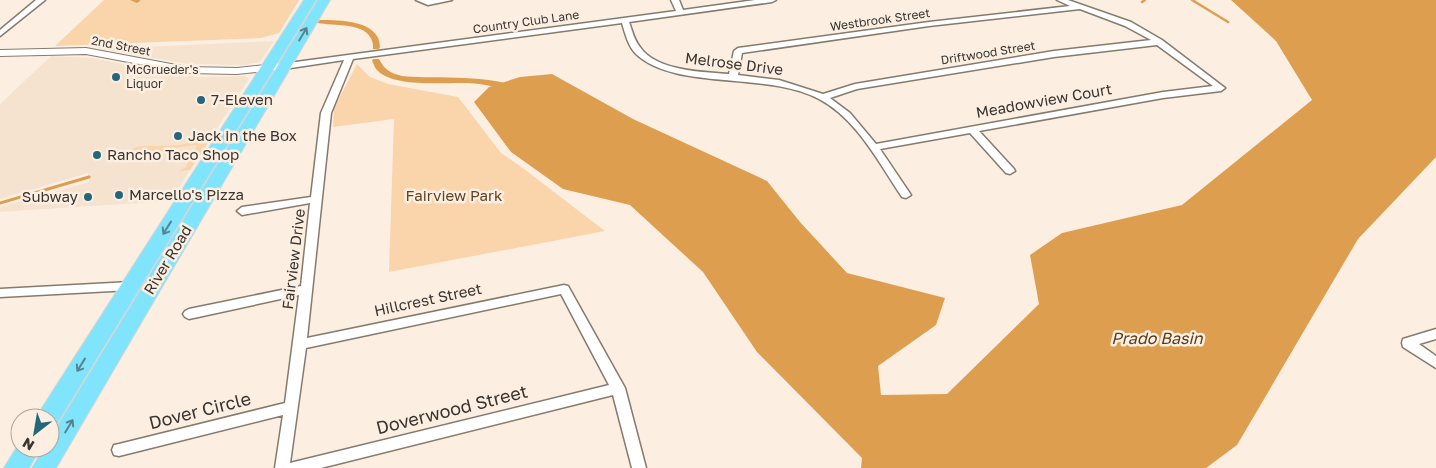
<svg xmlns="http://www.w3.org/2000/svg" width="1436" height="468" font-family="'Golos Text',sans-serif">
<rect width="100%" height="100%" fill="#fcefe2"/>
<path fill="#f5e3d0" d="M274,41L260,62L245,65L188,64L100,49Z
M51,56L93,58L179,75L202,77L245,76L249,79L170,201L0,212V207L89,182L88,173L0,199V104Z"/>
<path fill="#fad4aa" d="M104,0H299L279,33L261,38L55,46Z
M357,64L370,77L388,84L458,97L501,153L524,169L605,231L389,272L394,119L333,127L334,108Z
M204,132H215L190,170L178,171L185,168L191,158H185L188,154H192L197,145L180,147L150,155L151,153L138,154L133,159L126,158C132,155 137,156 142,150H132L136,147C157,143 191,152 204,132Z"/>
<path fill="#de9e4f" d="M1231,0H1436V157L1358,239L1237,445L1206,468H861L862,458L757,352L703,272L630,205L563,189L511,152L474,102L489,87L520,77L552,74L633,119L767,181L800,222L847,273L945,298L936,325L878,366L881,395L947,394L1039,304L1030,255L1062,233L1182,205L1312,100L1276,41Z"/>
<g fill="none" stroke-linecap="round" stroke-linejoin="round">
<path stroke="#de9e4f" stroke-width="2.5" d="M1192,0L1228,22
M1142,2L1145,0"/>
<path stroke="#de9e4f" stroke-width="3" d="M0,203L89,177"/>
<path fill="#de9e4f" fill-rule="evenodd" d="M130,0H140V1L137,3Z
M320,20C339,20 380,20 380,47L379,49H373C373,46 373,43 372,41C367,22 332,26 318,23L316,22Z
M373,59H379C385,70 390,73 402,76C428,79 497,74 515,88L511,90C497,87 483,84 469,83C446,82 395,88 378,71C375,69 374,64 372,61Z"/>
<g stroke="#857a6e" stroke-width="3">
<path id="minor" d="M36,0H45L0,36V30Z
M416,0H452L428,5Z
M671,0H679L683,10L755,0H776L772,2L629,22C632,30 634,40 640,47C656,71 703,72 729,74L734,51L738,48L929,22L1070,6L1057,0H1068L1131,22L1162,40L1225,88L1221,91L1163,98L979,131L1014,169L1015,171L1010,174L1006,173L970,133L880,149L911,195L906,198L902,197C879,163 857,119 819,99C767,71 675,91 636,54C628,46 625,33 622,23L353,59L331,113L307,338L564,285L568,286L625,388L646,468H632L613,395L321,468H275L283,415L119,456L114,455L112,450L114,445L119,444L285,403L299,295L189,319L185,317L183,314L185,311L189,309L301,286L310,203L242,215L237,211L242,207L311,197L321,113L344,60L284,69L280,66L281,64L676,11ZM1080,9L1125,26L1151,40L1054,51L855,84L823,94L779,80L738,75L742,53L929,26ZM1157,45L1213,86L1163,92L876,144L850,113L830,98L857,89L1054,57ZM561,294L609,385L290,463L306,348Z
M131,282L135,283L137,286L135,289L131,290L0,297V289Z
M1436,329V339L1419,344L1436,356V368L1403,347L1402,343L1403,339Z"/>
</g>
<g stroke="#857a6e" stroke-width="2">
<path id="tertiary" d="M86,48L187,67L237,68L284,63L289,66L284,69L237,74L187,73L86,54L0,56V50Z"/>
</g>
<g stroke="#d7d6d5" stroke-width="2">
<path id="primary" d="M304,0H316L56,425L50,427V418H37L40,411Z
M318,0H330L56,468H32L44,448H50V438Z
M20,442V448H40L29,468H4Z"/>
</g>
<use href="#minor" fill="#fff" fill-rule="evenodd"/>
<use href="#tertiary" fill="#fff" fill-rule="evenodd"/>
<use href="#primary" fill="#81e4fd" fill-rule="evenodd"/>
</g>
<defs><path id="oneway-shaft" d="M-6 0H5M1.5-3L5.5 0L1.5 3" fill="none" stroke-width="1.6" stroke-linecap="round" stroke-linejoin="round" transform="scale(1.25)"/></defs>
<g stroke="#59838c">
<use href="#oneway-shaft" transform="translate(303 34) rotate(-59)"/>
<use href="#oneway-shaft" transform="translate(167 228) rotate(122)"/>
<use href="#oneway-shaft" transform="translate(81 365) rotate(122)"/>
<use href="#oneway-shaft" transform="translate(69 426) rotate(-59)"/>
</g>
<g fill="#25677a" stroke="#fcefe2" stroke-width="2">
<circle cx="116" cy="77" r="5"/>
<circle cx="201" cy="100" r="5"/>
<circle cx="178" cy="136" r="5"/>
<circle cx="97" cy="155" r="5"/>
<circle cx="119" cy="195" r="5"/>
<circle cx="88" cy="197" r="5"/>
</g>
<g text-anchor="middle" stroke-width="5" stroke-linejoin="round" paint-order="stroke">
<g font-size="12" fill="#39342f" stroke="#fcefe2">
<text transform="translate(880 20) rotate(-8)" y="4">Westbrook Street</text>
<text transform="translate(526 22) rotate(-8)" y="4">Country Club Lane</text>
<text transform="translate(121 46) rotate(11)" y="4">2nd Street</text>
<text transform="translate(988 53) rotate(-9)" y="4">Driftwood Street</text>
</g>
<g font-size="12" fill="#39342f" stroke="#fcefe2" text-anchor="start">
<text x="126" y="74">McGrueder's<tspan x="126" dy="14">Liquor</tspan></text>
</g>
<g font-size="15" fill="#39342f" stroke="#fcefe2">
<text transform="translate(734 64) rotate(7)" y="5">Melrose Drive</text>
<text transform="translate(1044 101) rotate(-10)" y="5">Meadowview Court</text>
<text transform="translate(294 259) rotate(-83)" y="5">Fairview Drive</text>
<text transform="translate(168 260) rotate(-59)" y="5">River Road</text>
<text transform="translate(428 300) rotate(-12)" y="5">Hillcrest Street</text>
</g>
<g font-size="15" fill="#39342f" stroke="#fcefe2" text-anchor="start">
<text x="211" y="105">7-Eleven</text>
<text x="188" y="141">Jack in the Box</text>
<text x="107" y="160">Rancho Taco Shop</text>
<text x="129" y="200">Marcello's Pizza</text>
<text x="78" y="202" text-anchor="end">Subway</text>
</g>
<g font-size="15" fill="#5f4322" stroke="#fcefe2">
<text x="454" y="201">Fairview Park</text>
</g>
<g font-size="16" font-style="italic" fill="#573c1b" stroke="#fcefe2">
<text x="1157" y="344">Prado Basin</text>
</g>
<g font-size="18" fill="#39342f" stroke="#fcefe2">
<text transform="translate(452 410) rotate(-14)" y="6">Doverwood Street</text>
<text transform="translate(200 411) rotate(-14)" y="6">Dover Circle</text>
</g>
</g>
<g transform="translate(35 433) rotate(211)"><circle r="24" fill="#fcefe2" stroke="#aea49a"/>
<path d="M0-4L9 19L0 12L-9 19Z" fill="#25677a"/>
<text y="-8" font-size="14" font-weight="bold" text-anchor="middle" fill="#39342f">N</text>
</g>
</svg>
